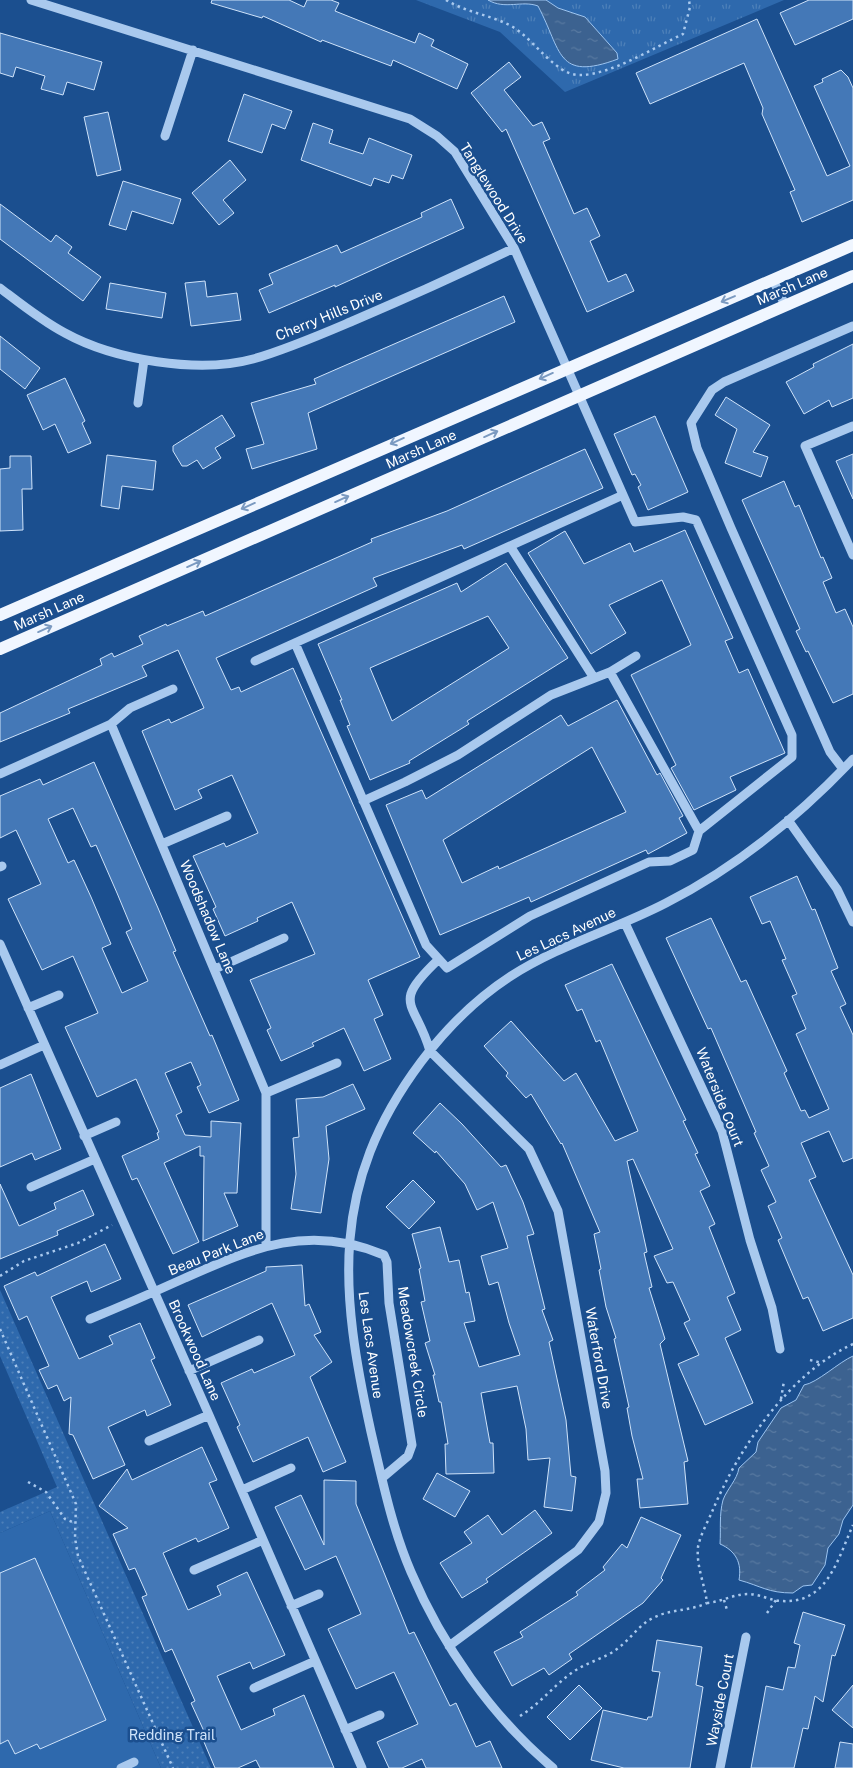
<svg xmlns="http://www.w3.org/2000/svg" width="853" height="1768" font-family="'Public Sans',sans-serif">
<defs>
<pattern id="grass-tufts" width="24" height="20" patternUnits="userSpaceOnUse" patternTransform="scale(1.25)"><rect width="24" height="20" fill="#2e69ad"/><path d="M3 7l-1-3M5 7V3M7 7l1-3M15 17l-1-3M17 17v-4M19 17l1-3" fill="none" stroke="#4d80b9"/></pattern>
<pattern id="park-dots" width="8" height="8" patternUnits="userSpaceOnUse" patternTransform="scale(1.25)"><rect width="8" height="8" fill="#2e69ad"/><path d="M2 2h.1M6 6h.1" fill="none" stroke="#4d80b9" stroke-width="1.8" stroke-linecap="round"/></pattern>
<pattern id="water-ripples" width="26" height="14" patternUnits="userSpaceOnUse" patternTransform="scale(1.25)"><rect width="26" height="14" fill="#3c6290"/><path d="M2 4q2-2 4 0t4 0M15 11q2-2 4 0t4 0" fill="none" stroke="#597aa1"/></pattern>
</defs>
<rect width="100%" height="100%" fill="#1b4f8f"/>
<path fill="url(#grass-tufts)" d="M416,0H784L565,92L500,32Z"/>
<path fill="url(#park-dots)" d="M0,1290L211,1768H161L50,1511L0,1533V1512L57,1487L0,1356Z"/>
<path fill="#2e69ad" d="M50,1511L161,1768H0V1533Z"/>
<path fill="url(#water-ripples)" stroke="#9cc4f0" d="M488,0H546L558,8L585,17L617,53L618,59C556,82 562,51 538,6C522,0 505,10 488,0Z
M853,1356V1505L843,1520L839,1534L828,1548L825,1565L812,1585L803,1586L793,1593C768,1593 761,1586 739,1580C742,1563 736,1551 720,1544C721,1529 719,1515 723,1500C727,1489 737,1480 739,1468L756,1452L758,1442L781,1408L796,1400L804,1385C817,1383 839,1362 853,1356Z"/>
<path fill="#4478b7" stroke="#cfe3fa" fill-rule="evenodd" d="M212,0H289L304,7L307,0H331L339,3L335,11L415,43L419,33L434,40L431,46L468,64L457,89L393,60L391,66L322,40L321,42L263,16L262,18L211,3Z
M809,0H853V19L795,45L780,13Z
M757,19L827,176L850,166L814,86L823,82L822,79L841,70L848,77L853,88V200L802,222L790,192L795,190L762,114L763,108L744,63L650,104L636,73Z
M0,33L102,62L94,90L67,82L63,95L41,89L45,76L16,67L13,77L0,73Z
M509,62L521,77L504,90L533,126L542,122L550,139L543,142L574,214L587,208L600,236L590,241L608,282L626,274L634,291L587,312L506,129L502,132L471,93Z
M244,94L292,111L285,129L272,124L262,153L228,141Z
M108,112L121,170L97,176L84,117Z
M313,123L333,130L329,143L363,154L369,138L412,155L403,179L392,175L389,183L374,178L371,186L301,160Z
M230,160L246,180L223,200L234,213L219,225L192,193Z
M123,181L181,199L173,224L132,211L126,230L109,225Z
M451,199L464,228L335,287V285L269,313L259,290L273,284L269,274L337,245L341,253L422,217L421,213Z
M0,204L51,242L56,235L72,247L68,253L101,277L83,301L0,239Z
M205,281L207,297L237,293L241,320L191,326L185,283Z
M110,283L166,293L162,318L106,309Z
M504,296L515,322L308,413L317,449L252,469L246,449L264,444L251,403L316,384L314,379Z
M0,336L40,368L25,389L0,369Z
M853,344V398L832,407L829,400L804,414L786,382L814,367L813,364Z
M65,378L85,421L82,423L91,443L68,453L55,424L43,430L27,395Z
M726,397L770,425L753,452L768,457L761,477L725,463L737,429L715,415Z
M222,415L235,436L215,448L221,458L203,469L197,460L187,466H182L173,451V446Z
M655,416L688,492L648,510L638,487L641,485L635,474L632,475L614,434Z
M585,449L603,488L464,549L462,545L373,578L377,586L216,658L231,690L239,687L241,692L293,668L420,957L368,980L383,1015L374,1019L391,1059L364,1071L344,1028L312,1043L314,1046L281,1061L267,1030L271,1028L250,980L315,954L292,902L257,918L258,921L225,936L213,909L216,907L193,856L224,843L226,847L258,833L232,775L198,790L202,798L175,810L162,779L142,731L169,719L171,723L204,708L178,650L142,666L147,676L68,709L70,713L0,742V713L102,665L100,659L112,653L114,657L143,644L139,636L166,624L167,626L203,611L205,616L372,542L371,539L447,511Z
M853,454V499L836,461Z
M107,455L156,461L153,490L122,486L119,509L101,506Z
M10,456H31L32,489H22L23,530L0,531V469L10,468Z
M784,481L795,507L799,505L821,558L823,557L832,578L823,582L836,613L845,609L853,627V694L833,703L808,651L806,652L796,631L800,629L742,500Z
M685,530L733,638L725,641L739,673L748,669L785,753L730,777L736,790L694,810L671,768L676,765L631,675L691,645L662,580L609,605L626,633L591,654L528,553L565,531L584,564L630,543L634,552Z
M506,563L568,658L467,721L469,724L409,761L410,763L370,780L347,726L350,725L340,700H342L318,644L457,583L461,592ZM488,616L509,648L392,721L370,668Z
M617,700L657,775L660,773L683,816L679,818L687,833L648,854L646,850L531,902L529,897L440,935L386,805L422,790L426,799L561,715L568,726ZM592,747L626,812L499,869L498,866L462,883L443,840Z
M94,762L158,908L176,951L173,952L210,1036L212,1035L239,1100L209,1113L197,1087L201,1085L191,1062L165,1073L182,1112L176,1115L185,1135L211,1137V1121L241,1123L237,1193H224L238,1226L203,1241L204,1156H200V1146L164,1163L199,1242L173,1254L137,1178L132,1180L122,1156L159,1139L157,1133L159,1132L136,1079L97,1097L65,1027L98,1013L73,956L42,970L8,899L41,884L16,830L0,838V796L40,779L43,785ZM73,808L91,847L96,845L117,893L132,929L126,932L148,981L122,993L102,948L111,944L91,897L74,860L68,863L48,819Z
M797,876L812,910L815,909L838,968L831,971L846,1004L840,1007L853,1035V1158L843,1162L829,1131L801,1143L816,1177L809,1180L853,1275V1318L823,1331L808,1297L803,1299L778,1240L782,1238L768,1206L776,1202L761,1170L769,1166L754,1133L756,1132L711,1028L708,1029L666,938L711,918L741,982L746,980L787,1071L784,1073L801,1111L805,1110L809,1118L829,1109L796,1034L806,1029L792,996L797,994L782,960L786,959L770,921L762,924L750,897Z
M612,964L686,1120L683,1121L698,1153L695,1154L710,1186L700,1191L715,1224L709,1227L735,1293L727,1297L741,1330L725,1338L753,1403L705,1425L678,1364L699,1355L684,1323L690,1320L673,1282L667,1283L654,1256L673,1249L633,1159L627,1161L647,1252L644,1253L652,1287L649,1288L665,1339L660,1344L688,1461L684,1462L688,1504L640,1508L637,1479H643L632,1436L627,1408L629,1407L614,1339L616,1338L606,1307L599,1270L601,1269L594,1234L600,1232L562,1143L561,1144L531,1094L526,1098L506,1076L508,1073L484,1046L511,1021L564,1081L576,1073L615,1141L638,1131L600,1040L596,1042L582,1009L577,1011L565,985Z
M31,1074L61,1149L35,1160L32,1153L0,1167V1088Z
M353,1084L365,1109L326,1126L329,1159L321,1213L291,1209L296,1174L293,1138L299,1137L296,1099L323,1097Z
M440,1103L462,1124L501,1167L506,1165L523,1202L534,1234L527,1236L545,1309L542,1310L553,1340L549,1342L566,1420L571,1476L576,1477L572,1511L544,1507L550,1458L528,1460L526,1429L517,1386L481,1393L490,1443H493L494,1473L446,1474L445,1444H448L441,1402H439L433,1375H435L425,1343L430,1341L421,1302L425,1301L419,1269L421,1268L412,1234L440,1227L449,1262L459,1260L466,1293L469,1292L475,1321L464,1323L479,1367L520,1355L509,1323L498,1282L489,1285L481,1256L508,1248L493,1202L477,1210L465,1184L436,1151L435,1153L413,1133Z
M413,1180L435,1202L409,1229L386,1207Z
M0,1184L19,1226L56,1209L54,1203L83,1190L94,1215L57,1231L58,1235L0,1259Z
M105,1244L121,1279L91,1292L87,1281L51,1297L79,1359L113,1344L109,1336L140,1323L155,1358L151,1360L171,1405L147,1416L145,1410L108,1427L125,1465L93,1479L73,1435L69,1434L71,1397L64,1401L57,1385L48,1389L39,1370L49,1366L27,1316L19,1320L4,1286L35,1272L37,1276Z
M302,1265L305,1306L309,1304L321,1332L314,1335L332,1362L310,1377L346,1462L323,1472L308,1437L253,1462L237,1427L240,1425L221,1383L252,1369L254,1373L295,1355L272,1303L202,1337L188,1305L266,1271V1267Z
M202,1447L217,1480L209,1483L229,1528L198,1542L196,1538L163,1553L188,1610L221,1595L217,1586L247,1572L285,1655L253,1669L250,1662L217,1676L241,1730L275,1715L273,1709L304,1695L334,1768H260L256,1760L238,1768H215L204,1742L208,1740L191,1703L195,1701L172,1649L165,1652L142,1597L147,1595L135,1568L129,1570L113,1534L128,1528L99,1506L127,1469L132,1480Z
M437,1473L470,1491L455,1517L423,1499Z
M324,1480L356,1481V1504L409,1634L414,1632L450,1706L456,1703L476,1747L490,1741L502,1768H426L422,1759L402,1768H389L377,1742L418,1724L394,1672L356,1689L328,1629L361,1614L336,1556L305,1570L275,1507L301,1495L324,1545Z
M535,1510L552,1533L486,1579L488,1582L462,1598L440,1563L472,1543L464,1532L488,1515L502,1535Z
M641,1517L681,1535L661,1578L663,1580L643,1603L569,1654L572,1659L549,1675L544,1668L512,1686L494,1652L523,1637L520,1632L578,1595L576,1592L605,1570L603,1567L622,1544L627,1548Z
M35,1558L106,1720L40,1749L37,1744L15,1754L8,1740L0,1744V1573Z
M803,1612L845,1625L835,1656L832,1655L823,1702L815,1696L808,1729L803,1728L794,1768H751L766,1686L783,1690L788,1667L795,1668L800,1645L794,1643Z
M657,1640L702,1647L696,1685L703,1687L690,1768H624L591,1760L603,1710L647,1720L648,1717H652L660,1672L652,1671Z
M579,1685L602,1708L570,1740L547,1717Z
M853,1685V1728L832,1710Z
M840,1742L853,1744V1768H835Z"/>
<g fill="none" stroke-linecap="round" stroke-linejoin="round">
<path stroke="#a9c9ee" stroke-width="2.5" stroke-dasharray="2.5 4" stroke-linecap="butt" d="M446,0C467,13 492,15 513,27C529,37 541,54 556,65C563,71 571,75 580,75C611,75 655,47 683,34L690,7L689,0
M0,1276L24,1261L78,1243L112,1225
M0,1329L76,1504L75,1538L78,1556L173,1768
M853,1344C789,1373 738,1449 712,1512C707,1523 700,1536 698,1547C696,1566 705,1585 707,1603C721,1602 734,1594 748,1594C760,1594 771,1601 782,1601C828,1604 838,1558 853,1525
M810,1360L822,1363
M781,1399L784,1381
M28,1482L46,1492L65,1519L75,1523
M724,1600L727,1610
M767,1613L776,1600
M520,1716C540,1704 554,1685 573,1672C587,1662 604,1659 617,1649C631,1639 639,1624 655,1617C672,1609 690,1611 707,1603"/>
<path stroke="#a9c9ee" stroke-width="9" d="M31,0L410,119L437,136L455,152L514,248L635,522L683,517L696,520L792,735V757L699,831L693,850L670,861L649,862L530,916L447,968L426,945L295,643
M165,136L193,50
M773,280L785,305
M0,288C21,304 42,321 65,333C114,360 199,374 253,359C288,349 322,334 355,320C409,297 462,273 514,248
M138,403L144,360
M853,426L805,446L853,555
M510,546L594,678
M255,661L623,495
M610,672L699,831
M111,724L266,1093V1245
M843,769L830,752L731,528L697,448L691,423L712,390L724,382L853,326
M0,774L111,724L130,708L173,689
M363,801L405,782L458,755L551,695L610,672L636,656
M788,820L837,889L853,922
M162,844L227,816
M0,867L2,866
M625,923L722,1131L750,1240L772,1308L780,1349
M0,944L209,1415L362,1768
M439,959C390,1005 415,1000 430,1051L529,1149L558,1211L605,1471L606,1493L599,1522L578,1550L449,1646
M215,969L284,938
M28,1008L59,995
M0,1065L44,1045
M266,1093L337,1063
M84,1136L116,1122
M31,1187L95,1159
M90,1319C122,1306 154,1292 185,1278C253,1248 309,1223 384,1255L387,1262L389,1303L412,1445L408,1456L382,1478
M189,1371L259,1340
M149,1441L209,1415
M242,1490L291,1468
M194,1570L263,1540
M291,1606L319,1594
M254,1688L315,1661
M345,1730L380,1715
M121,1768L134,1762
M553,1768C492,1717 442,1645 411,1572C392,1528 382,1479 371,1432C340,1291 329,1185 421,1062C445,1030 477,998 511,976C559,945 616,929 666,903C735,868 800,815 853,759
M720,1768L746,1637"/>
<path stroke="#f0f6ff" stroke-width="12" d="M0,615L853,245
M0,649L853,276"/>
</g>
<defs><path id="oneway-shaft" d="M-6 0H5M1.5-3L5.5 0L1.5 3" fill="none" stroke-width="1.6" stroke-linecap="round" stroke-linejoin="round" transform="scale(1.25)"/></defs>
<g stroke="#7b9ac1">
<use href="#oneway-shaft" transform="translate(728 299) rotate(157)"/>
<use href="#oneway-shaft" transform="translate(546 376) rotate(156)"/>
<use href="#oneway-shaft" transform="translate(491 434) rotate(-24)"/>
<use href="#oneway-shaft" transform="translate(397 441) rotate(156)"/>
<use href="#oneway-shaft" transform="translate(342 499) rotate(-24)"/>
<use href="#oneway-shaft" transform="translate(248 506) rotate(156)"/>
<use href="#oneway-shaft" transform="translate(194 564) rotate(-24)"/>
<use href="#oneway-shaft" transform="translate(45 629) rotate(-24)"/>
</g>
<g text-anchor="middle" stroke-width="5" stroke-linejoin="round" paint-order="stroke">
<g font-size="14" fill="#fff" stroke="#1b4f8f">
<text transform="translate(494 193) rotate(58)" y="5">Tanglewood Drive</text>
<text transform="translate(792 286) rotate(-23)" y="5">Marsh Lane</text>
<text transform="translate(329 315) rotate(-22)" y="5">Cherry Hills Drive</text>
<text transform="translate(421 449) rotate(-24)" y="5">Marsh Lane</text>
<text transform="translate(49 611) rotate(-24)" y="5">Marsh Lane</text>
<text transform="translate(208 917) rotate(67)" y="5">Woodshadow Lane</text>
<text transform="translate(566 934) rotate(-25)" y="5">Les Lacs Avenue</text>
<text transform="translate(720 1097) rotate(68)" y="5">Waterside Court</text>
<text transform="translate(216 1252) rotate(-22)" y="5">Beau Park Lane</text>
<text transform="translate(371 1345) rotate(82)" y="5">Les Lacs Avenue</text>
<text transform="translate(195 1350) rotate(66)" y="5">Brookwood Lane</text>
<text transform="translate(413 1352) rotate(81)" y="5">Meadowcreek Circle</text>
<text transform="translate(599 1358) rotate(80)" y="5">Waterford Drive</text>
<text transform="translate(720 1700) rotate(-79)" y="5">Wayside Court</text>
</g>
<g font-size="14" fill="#cfe3fa" stroke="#1b4f8f">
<text x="172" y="1740">Redding Trail</text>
</g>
</g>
</svg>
